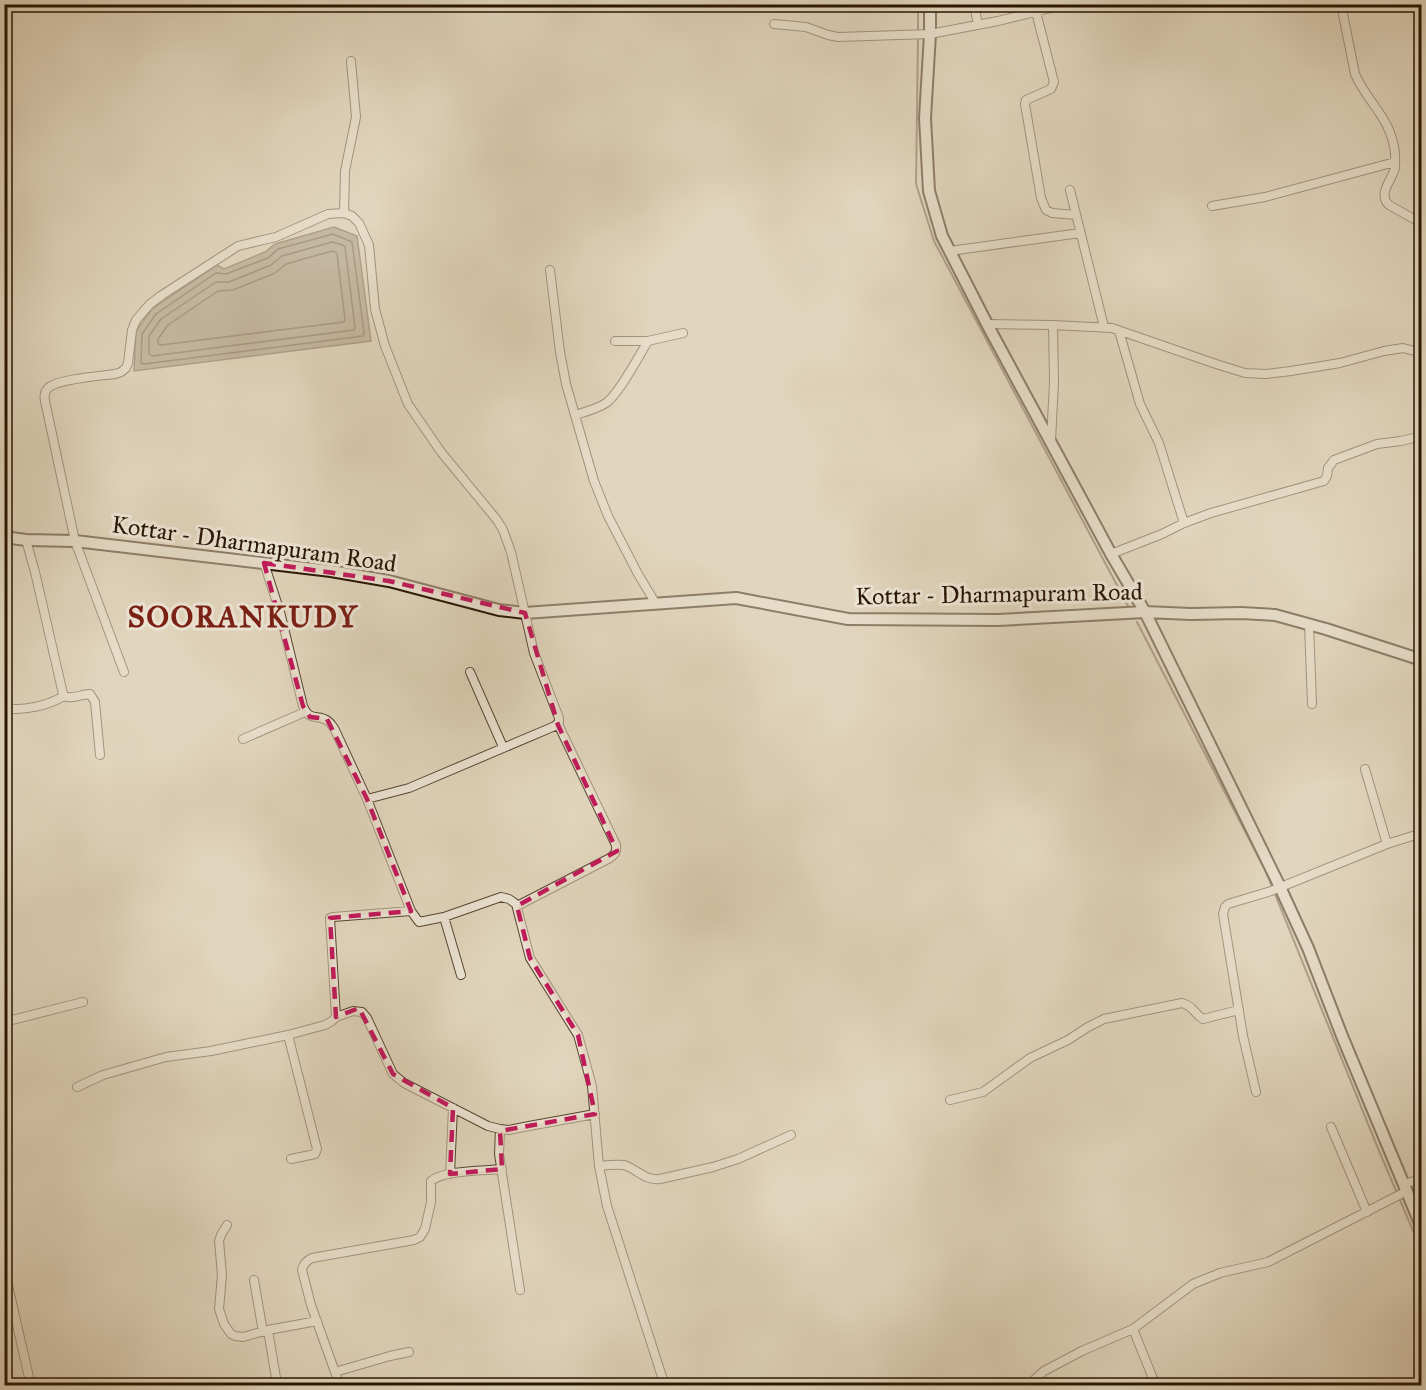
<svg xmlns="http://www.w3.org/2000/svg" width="1426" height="1390" font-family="'IM FELL Great Primer',serif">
<rect width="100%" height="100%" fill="#e1d6bd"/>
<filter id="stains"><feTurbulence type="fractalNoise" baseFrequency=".00333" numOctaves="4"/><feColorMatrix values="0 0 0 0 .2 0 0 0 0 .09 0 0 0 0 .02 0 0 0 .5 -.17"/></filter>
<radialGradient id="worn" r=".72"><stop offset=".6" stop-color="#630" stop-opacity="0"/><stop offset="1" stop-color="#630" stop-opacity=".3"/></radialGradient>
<path fill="#a2947e" stroke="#71614d" stroke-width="1.5" d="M334,227L357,236L371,341L134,371L136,331L152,309L217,265L224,269L265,252L275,244Z"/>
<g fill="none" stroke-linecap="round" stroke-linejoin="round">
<path stroke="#655440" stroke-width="1.5" d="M333,234L352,242L364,333L363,336L144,364L141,363L142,334L156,314L216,273L226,274L268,258L278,249Z
M332,242L343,245L345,247L355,327L354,330L152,356L149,354V336L161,319L216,282H229L271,265L282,256Z
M332,251L335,252L337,254L345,319L344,322L161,345L158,344V339L168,325L218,291L233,290L275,273L286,264Z"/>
<path stroke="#71614d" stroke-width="2" d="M918,32V4
M918,37L916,184L934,241L1128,606
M1137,622L1266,872L1377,1146L1422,1252"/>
<g stroke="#564532" stroke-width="10">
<path id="street" d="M974,4L978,25
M1341,4L1355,74C1368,104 1391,117 1395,153C1395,158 1396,166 1394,171C1390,182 1378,195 1389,205L1414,219L1422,225
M1036,12L1054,82L1051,89L1026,100L1025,104L1041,198L1046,210L1052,213L1076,215
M774,24L806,27L828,35L838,37L930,34L998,21L1067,4
M1070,190L1104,327
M1212,206L1265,197L1395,162
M344,213L345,171L356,117L351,61
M950,251L1080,233
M550,270L560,352L566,384L594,481L608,516L638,574L656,604
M987,324L1053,325L1112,328L1216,364L1245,373L1266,374L1291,371L1340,363L1384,351L1403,348L1422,353
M1119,331L1140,404L1159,443L1184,523
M615,341H648L683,333
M575,415C585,412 597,409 606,403C619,394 639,356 648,341
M1051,441L1054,382L1053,325
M26,540L35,572L63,694L64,696C72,700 81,694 90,694L95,702L100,755
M1111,554L1162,534L1184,523L1211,513L1324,481L1327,476L1328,468L1334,460L1377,444L1401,441L1422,436
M264,563L280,612L303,706C310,723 318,713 328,721C330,722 334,728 335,730L367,799L411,911L419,922L444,917L501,897L509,899L516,904L530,958L578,1035L592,1086L599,1166L607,1206L665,1386
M1309,624L1312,704
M124,672L75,541L45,401C44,396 44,392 48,388C58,379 100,376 115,374L121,372L126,368L128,363L132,330L136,320L150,304L162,295L238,246L276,237L328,214L344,213L352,216L359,223L369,245L375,309L385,346L408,404L441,452L497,520L503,530L511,552L534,653L559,718V722L555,726L409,788L367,799
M470,672L503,747
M4,708C24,711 47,706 64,696
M243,739L305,712
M1365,769L1387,844
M517,906L610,858C615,854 617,852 616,845L558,724
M444,917L461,975
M336,1017L353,1011L362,1012L367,1018L393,1074L404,1083L488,1126L500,1129L508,1130L529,1126L595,1114
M4,1022L83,1002
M288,1035L317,1149L315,1154L291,1159
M77,1087L103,1075L166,1057L211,1051L288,1035L325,1025L332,1021L336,1017L330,918L333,917L411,911
M1256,1092L1243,1036L1223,914L1225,907L1228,904L1271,891L1387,844L1422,833
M950,1100L983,1092L1030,1058L1068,1040L1088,1027L1104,1019L1182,1003C1194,1006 1194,1014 1203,1019L1239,1010
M1331,1127L1367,1212
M500,1129L499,1154L520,1290
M599,1166C607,1165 616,1164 624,1165C637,1169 645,1181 660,1179L713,1167L738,1159L791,1135
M450,1174L453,1108
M1403,1184L1422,1179
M227,1225L221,1235L219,1241L222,1275L219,1309L224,1324L231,1334L235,1336L243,1337L268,1330L317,1321
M4,1268L31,1386
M254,1280L263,1332
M1133,1329L1156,1386
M268,1330L276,1378L275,1386
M335,1372L390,1356L409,1352
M340,1386L311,1305L302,1270C303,1264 306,1261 312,1258L414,1240L420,1237L425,1229L431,1202V1181C444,1170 484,1171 502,1169
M1031,1386L1035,1379L1044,1371L1082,1351L1133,1329L1193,1284L1220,1273L1268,1262L1407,1191"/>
</g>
<g stroke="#281503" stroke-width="14">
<path id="secondary" d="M930,4V34L925,118L929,191L942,236L987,324L1111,554L1145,612L1280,887L1308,948L1342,1036L1422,1228
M4,537L26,540L75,541L331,571L389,581L499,610L525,613L736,598L848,619L998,620L1145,612L1191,614L1241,613L1275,615L1326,629L1422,660"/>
</g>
<use href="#street" stroke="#ece4d4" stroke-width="8"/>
<use href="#secondary" stroke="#ece4d4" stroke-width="10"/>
</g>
<path d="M0 0H1426V1390H0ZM264,563L389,581L525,613L558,725L617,851L517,906L530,958L578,1035L595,1114L500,1131L502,1169L450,1174L453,1108L393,1074L359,1008L336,1017L330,918L411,911L367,799L327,719L310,717L303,706Z" fill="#e1d6bd" fill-opacity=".55" fill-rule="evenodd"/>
<path fill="none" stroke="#c2185b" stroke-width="4.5" stroke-dasharray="12 8" stroke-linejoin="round" d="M264,563L389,581L525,613L558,725L617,851L517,906L530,958L578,1035L595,1114L500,1131L502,1169L450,1174L453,1108L393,1074L359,1008L336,1017L330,918L411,911L367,799L327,719L310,717L303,706Z"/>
<g text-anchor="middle" stroke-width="6" stroke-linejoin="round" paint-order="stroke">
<g font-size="24" fill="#281503" stroke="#ece4d4">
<text transform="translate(254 544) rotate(8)" y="8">Kottar - Dharmapuram Road</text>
<text transform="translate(999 594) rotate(-1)" y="8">Kottar - Dharmapuram Road</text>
</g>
<g font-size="30" font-weight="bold" letter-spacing="1.5" fill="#7a1f14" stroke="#ece4d4">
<text x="243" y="627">SOORANKUDY</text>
</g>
</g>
<rect width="1426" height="1390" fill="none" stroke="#e1d6bd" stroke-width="24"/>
<rect x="6" y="6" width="1414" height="1378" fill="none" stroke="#281503" stroke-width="3"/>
<rect x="12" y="12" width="1402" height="1366" fill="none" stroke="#281503" stroke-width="1.5"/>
<rect width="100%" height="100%" filter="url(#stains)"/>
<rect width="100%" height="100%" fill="url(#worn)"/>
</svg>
